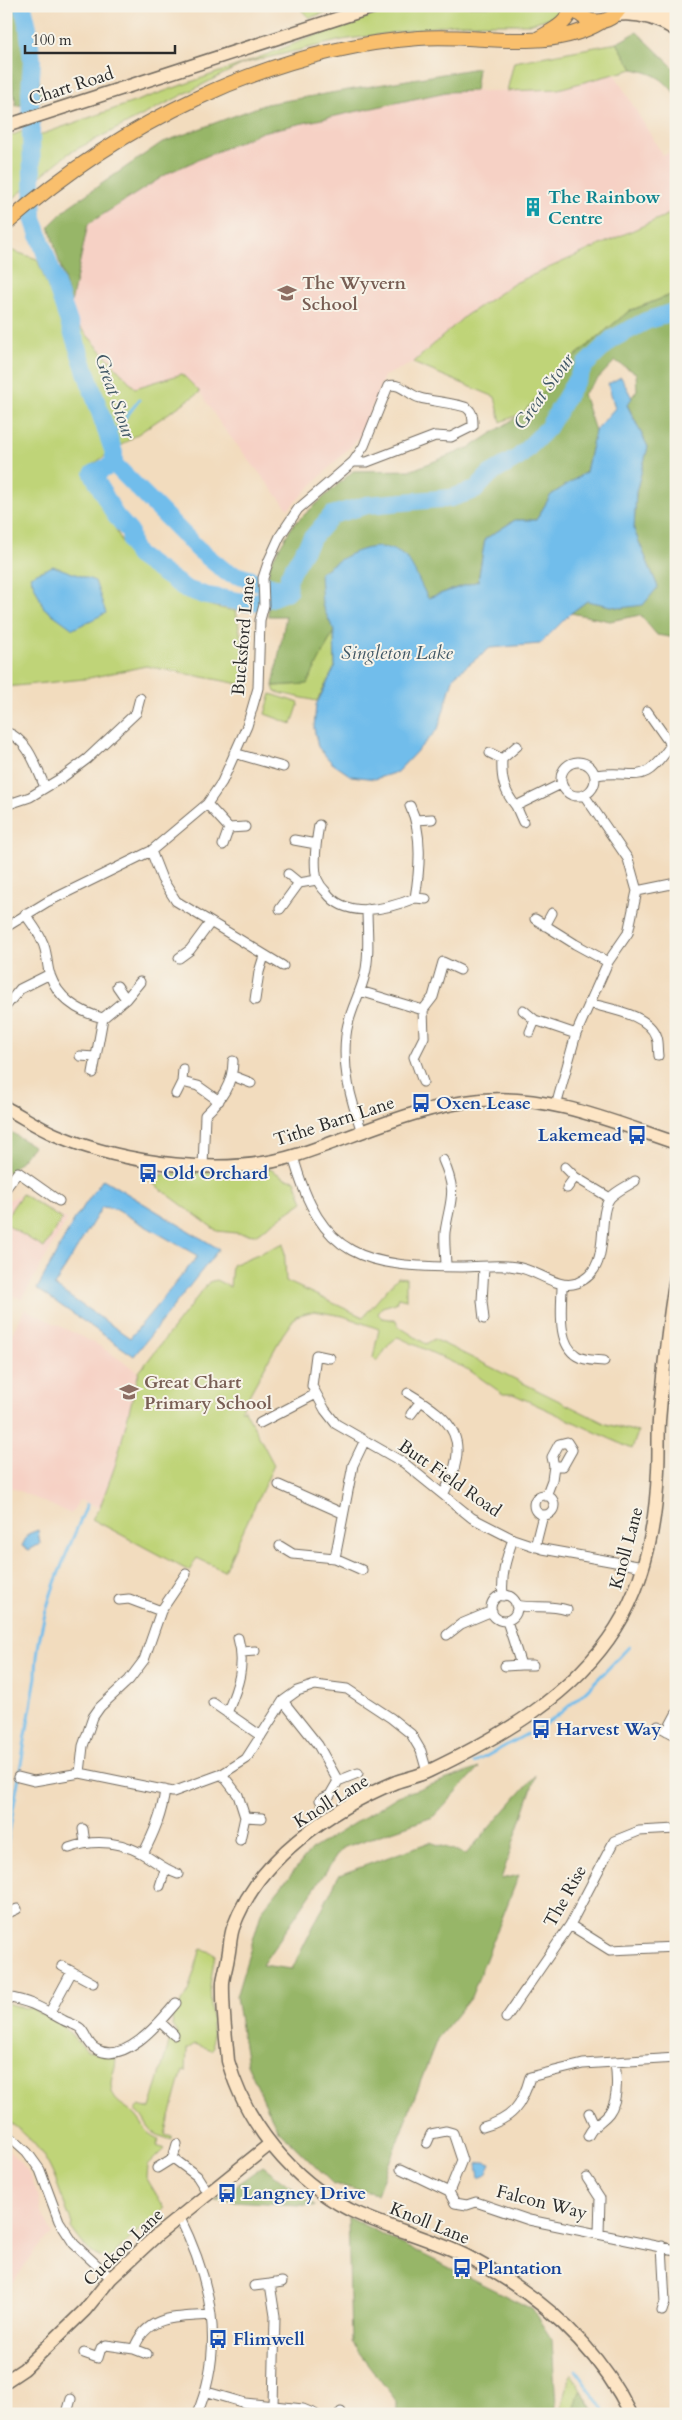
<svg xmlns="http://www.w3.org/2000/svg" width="682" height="2420" font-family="Cardo,serif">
<rect width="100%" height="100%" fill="#f7f3e8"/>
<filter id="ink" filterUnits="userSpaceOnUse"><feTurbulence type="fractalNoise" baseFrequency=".02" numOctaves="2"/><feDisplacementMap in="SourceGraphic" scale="10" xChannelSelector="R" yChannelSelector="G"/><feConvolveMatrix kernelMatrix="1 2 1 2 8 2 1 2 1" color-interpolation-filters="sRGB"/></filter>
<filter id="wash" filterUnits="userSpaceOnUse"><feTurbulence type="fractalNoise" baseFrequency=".0096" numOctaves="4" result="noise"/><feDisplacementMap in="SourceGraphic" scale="20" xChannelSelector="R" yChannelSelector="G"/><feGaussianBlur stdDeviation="1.12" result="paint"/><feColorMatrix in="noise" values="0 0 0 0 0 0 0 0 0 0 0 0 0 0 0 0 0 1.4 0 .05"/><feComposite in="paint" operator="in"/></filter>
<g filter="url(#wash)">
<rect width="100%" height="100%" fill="#f2dcbe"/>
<path fill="#f6d1c5" d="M614,73L663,156L676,149V211L515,283L465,316L413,363L384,376L362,435L288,509L221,425L200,392L183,375L135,388L69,315L88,224L170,172L262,132L446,92L558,89Z
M22,1194L67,1220L22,1299L6,1293V1201Z
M216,1280L154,1527L79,1500L71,1514L6,1485V1344L25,1309L98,1345L139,1372L209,1282Z
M6,2147L27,2170L38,2195L43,2216L52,2233L32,2254L6,2294Z"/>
<path fill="#bfd478" stroke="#758052" d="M298,6H346L309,18Z
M401,6H560L559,15L529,24H455L342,40L245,63L69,153L6,204V138L25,130L37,136L245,63L334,28Z
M617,43L633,69L558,89L507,91L514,62Z
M676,211V293L629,311L574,357L523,413L501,422L495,397L413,363L465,316L515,283Z
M10,250L37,259L59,316L69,315L135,388L182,374L200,392L86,469L124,546L135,562L148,569L184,597L215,607L236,611L250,686L146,666L84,679L6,687V255Z
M334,631L335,667L317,701L275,692L273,686L305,684Z
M271,694L299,703L292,724L265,714Z
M270,1169L285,1178L295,1180L303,1202L255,1235L217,1231L143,1176Z
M22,1194L62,1219L44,1248L6,1224V1217Z
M284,1243L286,1281L363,1317L398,1277L406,1278V1300L398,1298L396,1303L382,1307L378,1314L382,1318L396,1320L398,1326L426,1344L434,1339L606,1424L638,1432L632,1449L513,1394H503L469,1370L398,1337L390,1343L377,1362L373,1358L379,1329L343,1316L314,1311L296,1316L283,1334L241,1410H245L274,1465L224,1571L197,1558L189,1571L92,1519L100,1507L116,1463L139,1372L209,1282L216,1280L230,1287L232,1265Z
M201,1948L215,1954L210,1985L213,2048L211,2050L195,2044L187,2049L186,2071L183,2070L165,2135L172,2137V2140C163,2137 154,2135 149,2128C144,2121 143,2116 136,2111L139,2106L150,2109L169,2043L178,2033L173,2026L172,2017L187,1995Z
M6,2003L25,2008L31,2007L37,2012L60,2023L87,2051L115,2055C118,2066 111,2074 111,2085C112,2104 125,2104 135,2115C146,2127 142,2130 159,2139L157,2146L164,2149L147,2166L146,2177L165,2209L137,2232L110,2259C91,2259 81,2241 71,2228L72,2224C53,2177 52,2151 6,2120Z
M571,2373L596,2414H560Z"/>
<path fill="#97b668" stroke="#61704a" d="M6,6H30L42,100L16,106L6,45Z
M637,32L676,70L675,94C663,77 652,73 633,69L617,43Z
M478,68L475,91L446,92L262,132L170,172L88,224L71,303L49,226L68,207L161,143L266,104Z
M676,293V638L657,635L640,615L610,621L571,613L587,601L621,608L658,587L634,530L636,492L648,447L627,404L637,390L636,373L615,361L583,394L595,431L586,472L551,495L536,520H515L485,539L478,581L428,598L405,557L322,605L334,631L307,684L273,686L286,616H268L269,565L293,525L353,471L412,470L471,447L523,413L574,357L629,311Z
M6,1129L33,1146L10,1173L6,1170Z
M479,1768L433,1817L342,1848L262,1965L292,1969L339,1875L430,1842L466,1854L536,1775L501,1879L519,1875L471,1997L437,2039L377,2194L333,2184L277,2129L247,2064L236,1997L262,1910L311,1850L398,1796Z
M263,2166L316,2206L215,2200Z
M348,2217L532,2309L552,2340L556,2406L554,2414H397V2402L351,2342Z
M580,2390L582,2391L595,2414H573Z"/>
<path fill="#71bdeb" stroke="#4e748b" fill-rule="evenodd" d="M621,377L632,398L627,405L648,447L636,492L634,530L658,587L643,605L621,608L587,601L571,613L540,644L490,648L454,676L438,729L397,772L375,779L351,776L332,763L318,747L314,728L316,705L335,667L334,631L322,605L320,573C343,556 378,534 405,557C413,564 422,588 428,598L478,581L485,539L515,520H536L551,495L586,472L595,431L615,408L608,384Z
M53,566L95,581L106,613L73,629L44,608L30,576Z
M103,1179L219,1249L134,1356L37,1289L74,1220ZM102,1207L115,1209L198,1256L130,1338L54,1286Z
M38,1530L40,1544L29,1550L22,1546L28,1534Z
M485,2162L491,2164L486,2175L479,2178L477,2164Z"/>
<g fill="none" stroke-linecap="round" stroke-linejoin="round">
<path stroke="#71bdeb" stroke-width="3" d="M114,453L110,438L139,400
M533,1732C570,1710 599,1678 629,1647
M474,1763L527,1734
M6,1851L36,1677C36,1617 64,1559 87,1505
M576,2370L607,2414"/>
<path stroke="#71bdeb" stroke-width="18" d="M23,6L28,27L32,60L30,92L33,218L114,453V464L93,474L115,515L130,532L131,543L137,555L186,589L207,596L250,603L271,598L288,591L289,575L311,539L332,515L367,505L451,498L475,490L490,474L519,457L548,428L585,365L612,339L646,321L676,311
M114,464L198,549L226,572L288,591"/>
</g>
</g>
<g filter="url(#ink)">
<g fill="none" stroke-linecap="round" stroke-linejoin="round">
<g stroke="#71695e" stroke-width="11">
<path id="street" d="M6,732C29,740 36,767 45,787
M517,746L502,759C501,778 504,792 516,806L561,784
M234,753L283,767
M490,753L502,759
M561 779a17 17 0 1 1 34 0a17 17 0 1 1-34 0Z
M595,775C639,769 641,789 671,745L647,711
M207,804L229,828
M6,805L30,797L63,777L87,759L136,713L140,698
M516,806L523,822
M416,820L432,819
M319,825C316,842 313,863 317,879C319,884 323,889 326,892C346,920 388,909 415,898C420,868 423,833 410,806
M294,840L316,844
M223,845L229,828L245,827
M151,851L162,879L176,901L283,966
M288,874L299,883
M637,891L676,883
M415,898L426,899
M280,909L299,883L317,880
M25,914C31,923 38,931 42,941C48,952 46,964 50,975C59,1000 79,1012 103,1018
M535,919L575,944L608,962
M545,926L552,913
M6,927L47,902L151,851L207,804L222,782L247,726L258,688L260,620L264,605L263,578L269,560L280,536L298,509L353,462L364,446L388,386C401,382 408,395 420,398C430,401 461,404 467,408C473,412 473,419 473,426L451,437L435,436L367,462H353
M179,958L190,950L210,923
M117,986L126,999
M360,991L423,1010
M255,1000L259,972L264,956
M589,1003C609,1009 649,1014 656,1037C658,1043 657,1050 658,1056
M6,1006L20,989L50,974
M523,1010L535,1020L576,1034
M530,1032L535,1020
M80,1056L95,1057
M93,1073L103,1018L126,999L140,982
M233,1076L251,1083
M182,1082L198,1086L219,1101
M423,1082L414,1057L424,1037L423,1010L433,997L443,962L460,970
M176,1094L182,1082L183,1069
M556,1106L576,1034L608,962L628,933L637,891L628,859L584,795
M362,1132C351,1100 342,1070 346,1035C348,1013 360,996 365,974C370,954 367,930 367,909
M293,1156C321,1259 364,1267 463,1267C480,1267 499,1264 516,1267C536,1269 557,1290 577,1283C614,1269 595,1218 610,1198C616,1191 628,1186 635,1181
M443,1160C458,1194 450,1199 445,1232C444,1243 446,1256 446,1267
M203,1167L205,1115C221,1100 233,1084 233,1061
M565,1167L575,1177L610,1198
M6,1188L18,1172L59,1201
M567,1188L575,1177
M484,1267L482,1301L484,1319
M562,1285C562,1306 556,1343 577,1356C585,1361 596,1360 604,1361
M330,1358L316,1355L312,1386L325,1410L336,1424L404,1463L472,1518L513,1539L543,1549L643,1567
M408,1393C455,1421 471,1440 444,1493
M411,1414L421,1401
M260,1423L316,1394
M279,1485L342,1513
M534 1505a10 10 0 1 1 20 0a10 10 0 1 1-20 0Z
M546,1496L552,1480L554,1466L552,1457L559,1444L567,1442L572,1450L563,1466H554
M280,1546L293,1554L335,1558L362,1570
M535,1547L543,1515
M335,1558L353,1465L364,1442
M491 1608a13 13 0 1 1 26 0a13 13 0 1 1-26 0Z
M503,1596C501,1574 506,1559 513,1539
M119,1600L129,1599L161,1611
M516,1605C534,1609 550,1604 567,1610
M447,1635L461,1624L492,1611
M242,1652L255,1651
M521,1665H533
M505,1666L521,1665L507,1621
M283,1701L318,1745L338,1781
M213,1703L261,1736
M227,1713C238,1687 246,1665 238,1638
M658,1726L675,1735
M667,1731L676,1714
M80,1773L83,1746L93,1717L100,1707L129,1680L144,1660L161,1611L186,1574
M222,1774L238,1795L245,1817L240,1840
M18,1777L34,1781L80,1773L173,1792L222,1774L246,1759L283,1701L297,1691L315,1685L347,1689L391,1718L411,1734L421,1751L427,1772
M320,1800L330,1795L338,1781L358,1773
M245,1817L262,1818
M83,1829L85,1843
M69,1848C94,1839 117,1841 141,1853C154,1860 163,1869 178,1874
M143,1854C154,1833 162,1814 165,1790
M160,1886L165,1870
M6,1914L17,1909
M570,1925L610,1950L676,1947
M62,1966L93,1983
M6,1997C33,2002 39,2007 63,2020C68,2023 75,2024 80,2028C87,2035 87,2044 96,2049C124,2066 160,2022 176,2003
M50,2012L71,1973
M506,2018L570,1925L614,1841L639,1831L676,1829
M160,2022L174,2035
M589,2113L594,2124
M483,2127C512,2119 522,2106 530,2077L583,2064L676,2058
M6,2133L27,2152L40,2170L59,2221L74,2244L111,2278
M588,2136C595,2122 601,2123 609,2113C619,2100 617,2077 615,2062
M427,2143L431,2134L446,2131L453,2133L462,2160L449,2192
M177,2144L173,2158L197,2176L209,2195
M157,2168L173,2158
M401,2169L449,2192L455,2203L467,2205L476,2202L529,2220L676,2250
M587,2178L600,2198L599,2233
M179,2216C211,2280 226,2346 197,2414
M270,2284L282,2282
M254,2286L270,2284L275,2316L273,2406
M662,2311L665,2302L662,2246
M134,2349L147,2354
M84,2353L98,2358L101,2348L106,2345L134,2349C147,2313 179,2318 211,2315
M207,2392L245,2403L303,2409L315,2414
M67,2413L71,2399
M340,2414L341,2412"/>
</g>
<g stroke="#71695e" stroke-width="15">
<path id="secondary" d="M649,6L659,11L674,23
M615,15C637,12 657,18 676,30
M6,126L376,6
M6,1108C23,1117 39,1128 56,1135C124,1164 226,1178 297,1155C359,1135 416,1106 481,1100C549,1094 613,1122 676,1143
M6,2381L24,2369L85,2310L111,2278L156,2236L270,2144
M631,2414C596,2344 538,2294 470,2258C432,2238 389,2229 350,2210C292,2180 246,2124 228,2061C226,2035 222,2008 223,1982C224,1974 227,1965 228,1957C230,1948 230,1937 233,1928C258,1858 331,1809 396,1782C407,1778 419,1776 429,1771C500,1737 573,1696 616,1628C645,1582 656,1524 658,1470C659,1454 658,1437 659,1421C663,1373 668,1324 676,1277"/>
</g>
<g stroke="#71695e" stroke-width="16">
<path id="primary" d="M573,6C584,26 611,27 621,6
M539,38C553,30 569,23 572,6
M6,224C120,124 267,49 419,38C479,33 547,54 601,22"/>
</g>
<use href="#street" stroke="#fff" stroke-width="9"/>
<use href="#secondary" stroke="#fde5c5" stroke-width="12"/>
<use href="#primary" stroke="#f9bf6d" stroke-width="14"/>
</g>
</g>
<defs>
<g id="building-bare" transform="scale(1.5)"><path d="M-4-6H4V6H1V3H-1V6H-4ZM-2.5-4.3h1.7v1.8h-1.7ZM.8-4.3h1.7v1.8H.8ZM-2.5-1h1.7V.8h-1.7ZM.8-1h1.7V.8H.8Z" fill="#0f9aa8" stroke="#f7f3e8" stroke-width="2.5" paint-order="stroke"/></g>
<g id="school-bare" transform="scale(1.5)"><path d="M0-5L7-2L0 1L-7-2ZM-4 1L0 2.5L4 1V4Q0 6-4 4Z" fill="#8d6e63" stroke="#f7f3e8" stroke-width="2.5" paint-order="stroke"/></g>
<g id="bus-bare" transform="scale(1.5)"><path d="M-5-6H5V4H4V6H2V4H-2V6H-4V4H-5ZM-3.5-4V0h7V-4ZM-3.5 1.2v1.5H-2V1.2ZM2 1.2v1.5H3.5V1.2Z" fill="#1a4fb4" stroke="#f7f3e8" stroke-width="2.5" paint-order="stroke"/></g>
</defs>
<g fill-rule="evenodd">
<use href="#building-bare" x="533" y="207"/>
<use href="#school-bare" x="287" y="293"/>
<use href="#bus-bare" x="421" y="1103"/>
<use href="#bus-bare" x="637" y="1135"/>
<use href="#bus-bare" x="148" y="1173"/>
<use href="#school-bare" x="129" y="1392"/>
<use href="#bus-bare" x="541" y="1729"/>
<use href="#bus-bare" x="227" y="2193"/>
<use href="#bus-bare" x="462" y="2268"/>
<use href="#bus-bare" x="218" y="2339"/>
</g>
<g text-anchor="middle" stroke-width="4" stroke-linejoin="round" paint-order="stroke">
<g font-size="18" fill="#2b2b2b" stroke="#f7f3e8">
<text transform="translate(71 86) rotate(-18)" y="6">Chart Road</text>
<text transform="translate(243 636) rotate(-85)" y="6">Bucksford Lane</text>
<text transform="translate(334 1121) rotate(-18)" y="6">Tithe Barn Lane</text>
<text transform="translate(450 1478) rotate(35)" y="6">Butt Field Road</text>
<text transform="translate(626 1548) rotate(-75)" y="6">Knoll Lane</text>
<text transform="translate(331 1801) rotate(-32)" y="6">Knoll Lane</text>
<text transform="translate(565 1896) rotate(-61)" y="6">The Rise</text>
<text transform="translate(542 2202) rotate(14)" y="6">Falcon Way</text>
<text transform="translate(430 2223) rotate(22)" y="6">Knoll Lane</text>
<text transform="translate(123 2247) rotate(-44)" y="6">Cuckoo Lane</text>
</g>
<g font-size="18" font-weight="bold" fill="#0d838f" stroke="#f7f3e8" text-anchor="start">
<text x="548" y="203">The Rainbow<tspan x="548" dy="21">Centre</tspan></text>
</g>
<g font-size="18" font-weight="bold" fill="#785e54" stroke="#f7f3e8" text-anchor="start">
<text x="302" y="289">The Wyvern<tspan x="302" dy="21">School</tspan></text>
<text x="144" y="1388">Great Chart<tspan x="144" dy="21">Primary School</tspan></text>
</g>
<g font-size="18" font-weight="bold" fill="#164399" stroke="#f7f3e8" text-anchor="start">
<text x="436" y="1109">Oxen Lease</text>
<text x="622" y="1141" text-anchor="end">Lakemead</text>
<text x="163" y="1179">Old Orchard</text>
<text x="556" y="1735">Harvest Way</text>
<text x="242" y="2199">Langney Drive</text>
<text x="477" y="2274">Plantation</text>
<text x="233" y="2345">Flimwell</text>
</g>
<g font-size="19" font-style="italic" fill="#405765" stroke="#f7f3e8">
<text transform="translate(543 391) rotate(-54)" y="7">Great Stour</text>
<text transform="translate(116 396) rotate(71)" y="7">Great Stour</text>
<text x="397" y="659">Singleton Lake</text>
</g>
</g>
<rect width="682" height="2420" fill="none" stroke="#f7f3e8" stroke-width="25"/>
<path d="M25 45v8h150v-8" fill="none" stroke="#2b2b2b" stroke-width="2.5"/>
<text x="32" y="45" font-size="15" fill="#2b2b2b" stroke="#f7f3e8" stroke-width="4" paint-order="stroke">100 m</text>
</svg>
